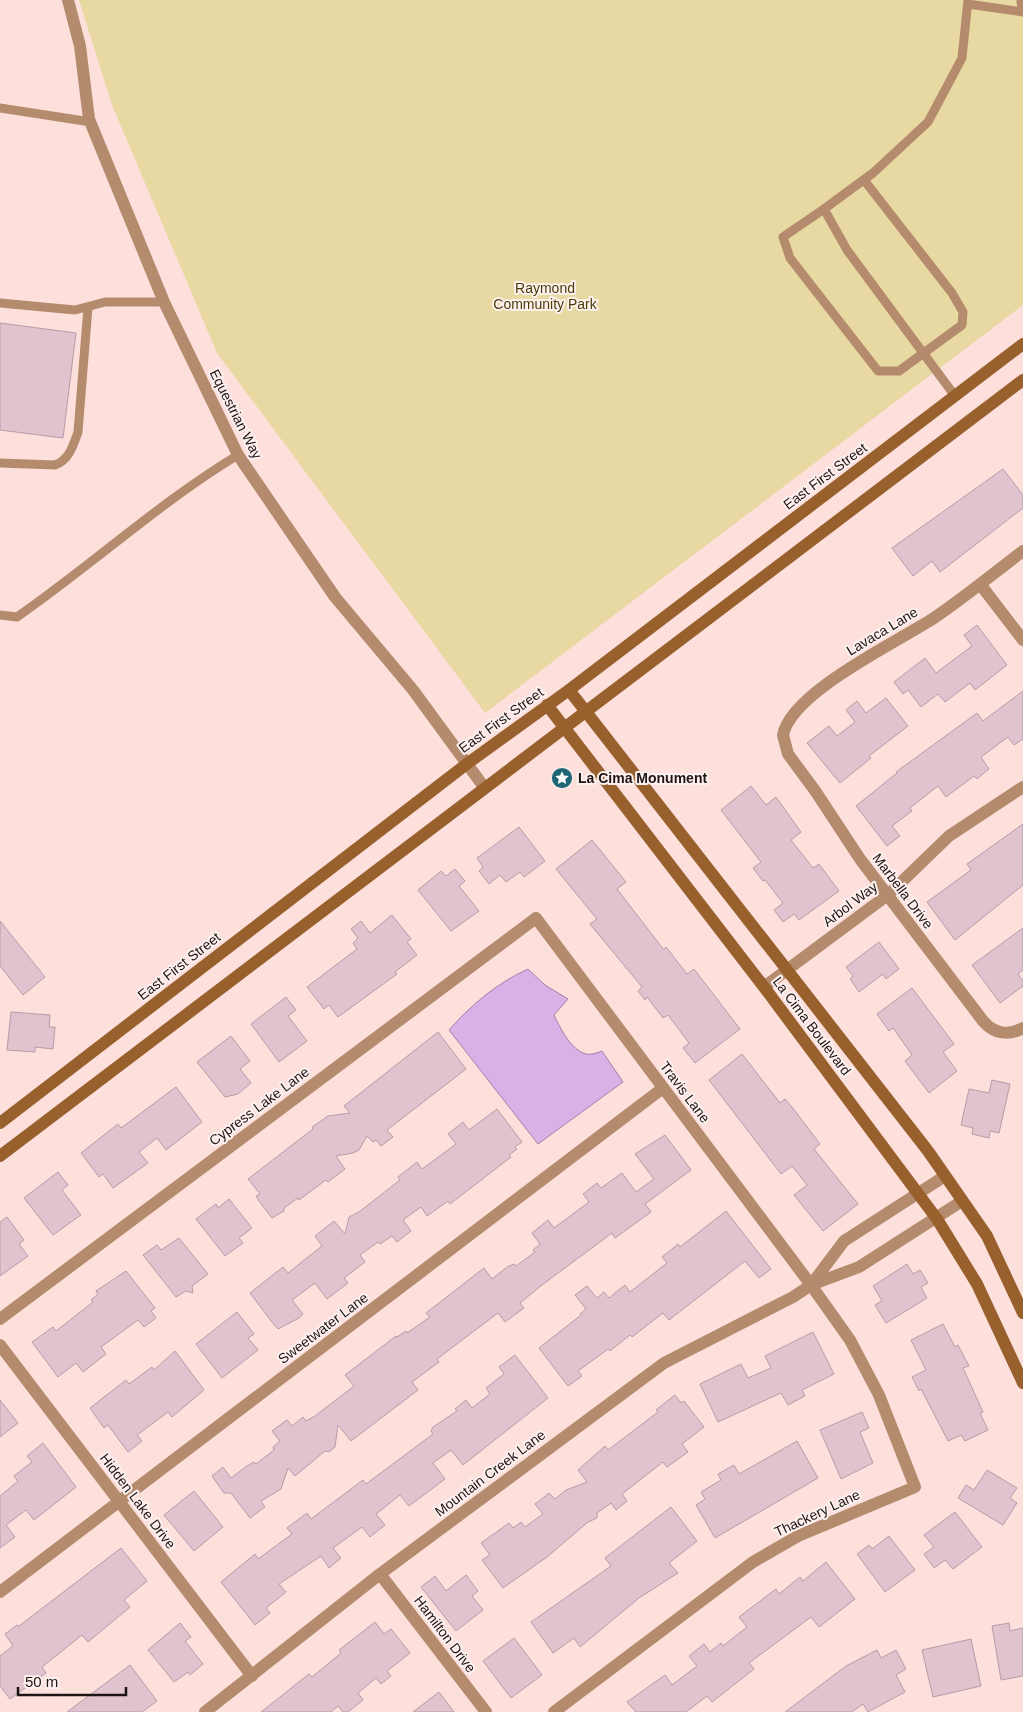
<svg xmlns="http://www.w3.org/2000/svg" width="1023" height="1712" font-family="Arial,sans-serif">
<rect width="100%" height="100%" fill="#fddfdc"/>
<path fill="#e8d8a1" d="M79,0H1023V305L485,713L217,353L112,105Z"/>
<path fill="#d9b1e7" stroke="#a182a7" d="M528,969L545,985L568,999L554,1015C560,1028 571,1050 586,1054C591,1055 597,1053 602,1051L623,1082L538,1144L449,1030C471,1005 497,983 528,969Z"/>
<path fill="#dfc4cf" stroke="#b69ca7" d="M0,323L76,333L63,438L0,430Z
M1003,469L1023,495V508L940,572L932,561L913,576L892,548Z
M977,625L1007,665L975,690L970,683L945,702L938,694L921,707L908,690L903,694L894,682L925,658L936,673L972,646L964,635Z
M1023,691V739L1014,745L1008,737L981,757L989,769L977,779L974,776L946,797L938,786L910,808L912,811L892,826L900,836L887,846L856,806L897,773L896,772L977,713L983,721Z
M886,698L908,726L869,756L871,758L840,783L807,743L829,726L837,736L855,722L846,710L857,701L866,713Z
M751,786L766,805L776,797L801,832L791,840L813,868L819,864L839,891L799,920L794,914L783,922L774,910L783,903L765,880L763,881L753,868L761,862L721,810Z
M1023,824V885L955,940L927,902L971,870L967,864Z
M519,827L545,861L524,877L520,872L506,882L500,875L489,884L479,871L483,867L477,858Z
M592,840L626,882L617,889L664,950L666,947L687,974L694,969L740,1029L695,1063L683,1048L689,1043L668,1015L663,1018L647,997L645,1000L638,991L642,987L590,924L597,919L556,869Z
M455,869L465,881L459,886L479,911L451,931L418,890L441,871L446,876Z
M392,915L411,939L407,942L417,955L395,972L397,974L338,1017L329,1005L324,1009L307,987L357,949L353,943L358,938L351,929L361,921L370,933Z
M0,921L45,977L23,995L0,966Z
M1023,928V970L1018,974L1023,981V986L1000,1003L972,965Z
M879,942L899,969L886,979L883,974L859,992L850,979L853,976L846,967Z
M912,988L954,1044L943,1052L957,1071L929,1093L905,1061L912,1055L893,1028L889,1031L877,1014Z
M286,997L296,1010L288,1016L307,1041L279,1062L251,1024Z
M11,1012L50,1015L49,1027H55L53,1049L35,1047V1052L7,1050Z
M438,1032L466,1069L387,1130L393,1137L381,1146L376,1140L373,1142L367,1136L359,1150L353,1153L336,1156L345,1169L328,1182L326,1180L299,1200L298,1198L284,1208V1211L272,1218L259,1201L256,1196L260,1194L248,1179L313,1129L312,1127L321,1121L328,1116L350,1113L344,1106Z
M231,1036L250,1061L240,1069L251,1083L238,1094L225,1097L197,1062Z
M742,1054L780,1103L785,1099L792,1107L820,1144L814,1149L858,1204L823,1231L794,1195L807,1185L792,1166L781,1174L709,1080Z
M992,1080L1010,1084L999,1133L990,1131L989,1138L972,1134L973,1128L961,1125L969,1089L989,1093Z
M176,1087L202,1122L166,1150L157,1138L139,1152L148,1163L113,1188L103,1174L99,1177L81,1153L118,1124L121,1128Z
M497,1109L522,1142L515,1147L517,1149L509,1155L511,1157L450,1204L448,1201L427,1216L421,1207L403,1220L411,1231L397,1242L392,1236L380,1244L378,1242L360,1255L365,1262L344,1278L348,1283L327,1299L315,1283L292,1300L303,1314L299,1318L278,1329L275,1326L250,1293L283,1267L288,1273L322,1246L315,1236L334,1221L345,1234L349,1217L359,1212L400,1180L398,1177L417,1162L422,1169L456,1144L448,1134L463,1122L469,1130Z
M665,1135L691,1170L645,1204L651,1212L615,1238L612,1233L542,1285L520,1303L524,1308L505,1322L498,1313L437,1359L439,1362L412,1382L418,1390L351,1441L338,1425L335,1447L329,1452L325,1451L295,1476L288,1468L281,1489L261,1501L265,1507L250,1518L231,1493H224L212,1476L223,1467L231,1478L247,1466L254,1462L256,1464L274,1450L273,1447L280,1441L272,1431L287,1420L292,1426L303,1417L306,1421L315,1416L354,1386L345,1375L396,1336L397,1337L406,1331L407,1333L430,1317L426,1313L484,1268L492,1279L507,1267L514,1264L516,1266L535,1252L533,1250L540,1244L532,1233L548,1220L554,1228L589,1202L583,1194L597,1183L601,1188L622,1173L636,1192L654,1179L635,1154Z
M58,1172L68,1185L62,1190L81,1215L53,1235L24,1198Z
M229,1199L252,1228L239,1238L243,1243L225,1256L196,1219L216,1204L218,1208Z
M726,1211L771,1269L759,1278L745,1261L669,1320L663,1313L632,1337L630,1335L610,1351L608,1349L578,1371L582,1376L568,1386L539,1348L581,1315L580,1314L586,1309L575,1295L587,1286L597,1298L604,1292L609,1298L625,1285L630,1292L667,1263L662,1257L678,1244L680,1247Z
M7,1217L24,1240L19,1244L28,1256L0,1276V1222Z
M179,1238L208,1274L192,1286L193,1293L186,1291L176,1297L143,1255L157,1245L161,1250Z
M907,1264L913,1274L920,1270L928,1283L921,1287L927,1298L886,1323L875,1305L882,1301L873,1286Z
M126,1271L155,1308L151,1311L156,1318L144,1327L138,1320L101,1347L106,1354L83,1372L76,1363L58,1377L32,1342L53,1327L56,1331L93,1302L91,1300L98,1294L96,1291Z
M237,1312L254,1334L248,1338L258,1350L222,1378L196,1344Z
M943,1324L955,1347L958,1345L969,1366L963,1368L983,1412L980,1413L988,1430L965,1441L961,1435L948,1441L921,1389L919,1391L912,1377L926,1370L911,1340Z
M813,1332L834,1374L802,1390L805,1396L788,1405L781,1393L718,1422L700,1384L741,1364L748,1378L771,1368L765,1356Z
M175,1351L204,1390L172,1417L168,1412L137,1435L142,1441L128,1452L108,1425L104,1428L90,1408L126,1380L129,1384L152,1367L154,1370Z
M515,1355L548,1398L463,1465L451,1450L433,1463L445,1479L409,1506L400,1495L376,1514L385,1525L370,1537L362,1527L333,1548L341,1558L329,1568L321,1556L279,1584L286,1592L266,1608L270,1613L255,1625L221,1582L255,1554L258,1559L292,1534L287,1528L307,1513L311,1519L363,1480L366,1484L433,1434L431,1431L433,1427L457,1411L455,1409L466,1400L472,1408L490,1394L486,1388L504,1374L499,1367Z
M675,1395L681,1403L684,1401L704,1427L682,1444L688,1452L667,1467L663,1462L622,1494L627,1501L616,1510L611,1503L597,1513V1518L588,1522L547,1557L503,1588L482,1560L490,1555L481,1543L509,1523L513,1528L521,1522L525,1527L543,1514L535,1504L549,1493L555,1499L566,1490L587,1482L578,1470L605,1446L608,1450L658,1412L656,1410Z
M0,1400L18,1423L0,1437Z
M862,1412L869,1428L860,1432L873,1463L841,1479L820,1430Z
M797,1441L818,1478L715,1538L696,1505L705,1499L701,1492L721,1480L718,1474L734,1465L739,1474Z
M43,1443L76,1487L34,1520L26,1510L6,1525L15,1537L0,1548V1496L18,1481L14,1476L32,1462L27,1456Z
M987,1470L1017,1488L1010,1498L1017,1503L1003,1525L958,1498L966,1485L974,1490Z
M194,1491L223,1527L194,1551L164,1515Z
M671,1507L697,1541L669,1563L678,1573L639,1598L580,1647L574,1638L553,1653L531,1622L611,1566L605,1558Z
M955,1512L982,1547L953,1569L945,1560L934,1568L924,1554L934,1547L924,1535Z
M889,1536L915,1570L885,1592L857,1554L869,1545L872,1549Z
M121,1548L147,1581L124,1600L130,1607L88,1642L82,1635L42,1667L46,1673L10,1699L0,1686V1656L13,1646L5,1634L17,1625L19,1626Z
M826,1562L855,1599L819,1627L811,1617L749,1663L754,1669L712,1702L707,1696L686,1712H636L627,1702L665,1675L672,1685L697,1666L689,1656L704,1644L710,1652L721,1643L723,1646L747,1627L739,1617L776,1589L779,1594L800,1577L803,1581Z
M466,1575L478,1591L472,1596L483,1610L456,1631L421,1587L435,1576L446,1591Z
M375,1622L384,1634L391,1629L410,1653L387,1671L391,1676L381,1684L376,1678L358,1693L363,1700L348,1712H343L338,1706L331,1712H261L309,1674L312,1677L341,1653L339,1650Z
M180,1623L191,1637L185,1641L203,1664L190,1675L188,1672L174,1682L148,1650Z
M1009,1623L1010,1631L1023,1628V1676L1001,1680L992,1626Z
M514,1638L542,1675L511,1698L483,1661Z
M971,1639L981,1686L933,1697L922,1650Z
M877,1650L881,1658L896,1650L906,1669L896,1675L905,1692L868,1712L863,1704L852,1712H785L846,1666Z
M130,1665L157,1701L142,1712H67Z
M439,1692L454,1712H413Z"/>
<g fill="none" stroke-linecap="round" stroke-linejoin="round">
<path stroke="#b48c6d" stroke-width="9" d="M1021,0L1022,11
M968,4L1023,12
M0,108L91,122
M824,209L783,237L790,258L878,371H899L962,325L963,312L952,293L864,180
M0,303L75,310L105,302H164
M955,396L847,250L824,209L873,173L928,122L962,58L968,0
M0,463L55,465C69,460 73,446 78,432L88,307
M0,615L17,617C92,565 160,502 238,455"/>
<path stroke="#b48c6d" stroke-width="12" d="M68,0L80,46L89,119L164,302L238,455L335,597L413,690L484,787
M1023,551C994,573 965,597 934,618C899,641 791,692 783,735L788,754L816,792L860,859L983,1021C994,1034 1009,1036 1023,1028
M980,584L1023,640
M764,987L889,894L949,836L1023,787
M811,1285L844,1241L945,1176
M0,1319L536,918L811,1285L850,1340L879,1395L915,1487L798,1536L753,1562L554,1712
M0,1345L252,1676
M380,1574L486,1712
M0,1592L663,1088
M205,1712L380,1574L664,1363L793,1297L811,1285L859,1267L962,1201"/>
<path stroke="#98602d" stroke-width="12" d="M569,690L928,1151L987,1236L1023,1313
M547,705L764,987L937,1219L977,1284L1023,1383
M0,1123L468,763L569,690L1023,344
M0,1156L1023,380"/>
</g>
<defs>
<g id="sight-disc" transform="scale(1.125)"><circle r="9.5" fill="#206776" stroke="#fdf1ef"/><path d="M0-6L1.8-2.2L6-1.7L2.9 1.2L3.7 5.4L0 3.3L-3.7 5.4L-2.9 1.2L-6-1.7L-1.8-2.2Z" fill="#fff"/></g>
</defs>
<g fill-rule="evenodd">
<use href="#sight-disc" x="562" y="778"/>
</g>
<g text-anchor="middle" stroke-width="4" stroke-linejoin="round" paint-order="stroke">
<g font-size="14" fill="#493d07" stroke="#fdf1ef">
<text x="545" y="293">Raymond<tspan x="545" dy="16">Community Park</tspan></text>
</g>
<g font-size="14" fill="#1e1413" stroke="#fdf1ef">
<text transform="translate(236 414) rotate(63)" y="5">Equestrian Way</text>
<text transform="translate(825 476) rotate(-37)" y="5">East First Street</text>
<text transform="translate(882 631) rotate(-31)" y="5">Lavaca Lane</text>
<text transform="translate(501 720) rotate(-36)" y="5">East First Street</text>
<text transform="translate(903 891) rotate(53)" y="5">Marbella Drive</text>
<text transform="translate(850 904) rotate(-37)" y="5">Arbol Way</text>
<text transform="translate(179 966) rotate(-38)" y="5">East First Street</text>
<text transform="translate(812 1026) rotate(53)" y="5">La Cima Boulevard</text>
<text transform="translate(685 1092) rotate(53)" y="5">Travis Lane</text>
<text transform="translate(259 1106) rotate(-37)" y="5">Cypress Lake Lane</text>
<text transform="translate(323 1328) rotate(-37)" y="5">Sweetwater Lane</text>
<text transform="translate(490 1473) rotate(-37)" y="5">Mountain Creek Lane</text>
<text transform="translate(138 1501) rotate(53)" y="5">Hidden Lake Drive</text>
<text transform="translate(817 1513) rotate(-25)" y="5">Thackery Lane</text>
<text transform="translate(445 1634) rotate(53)" y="5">Hamilton Drive</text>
</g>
<g font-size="14" font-weight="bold" fill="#1e1413" stroke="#fdf1ef" text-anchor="start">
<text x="578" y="783">La Cima Monument</text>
</g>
</g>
<path d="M18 1687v8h108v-8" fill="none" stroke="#1e1413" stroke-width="2.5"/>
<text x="25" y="1687" font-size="15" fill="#1e1413" stroke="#fdf1ef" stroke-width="4" paint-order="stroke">50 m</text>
</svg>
